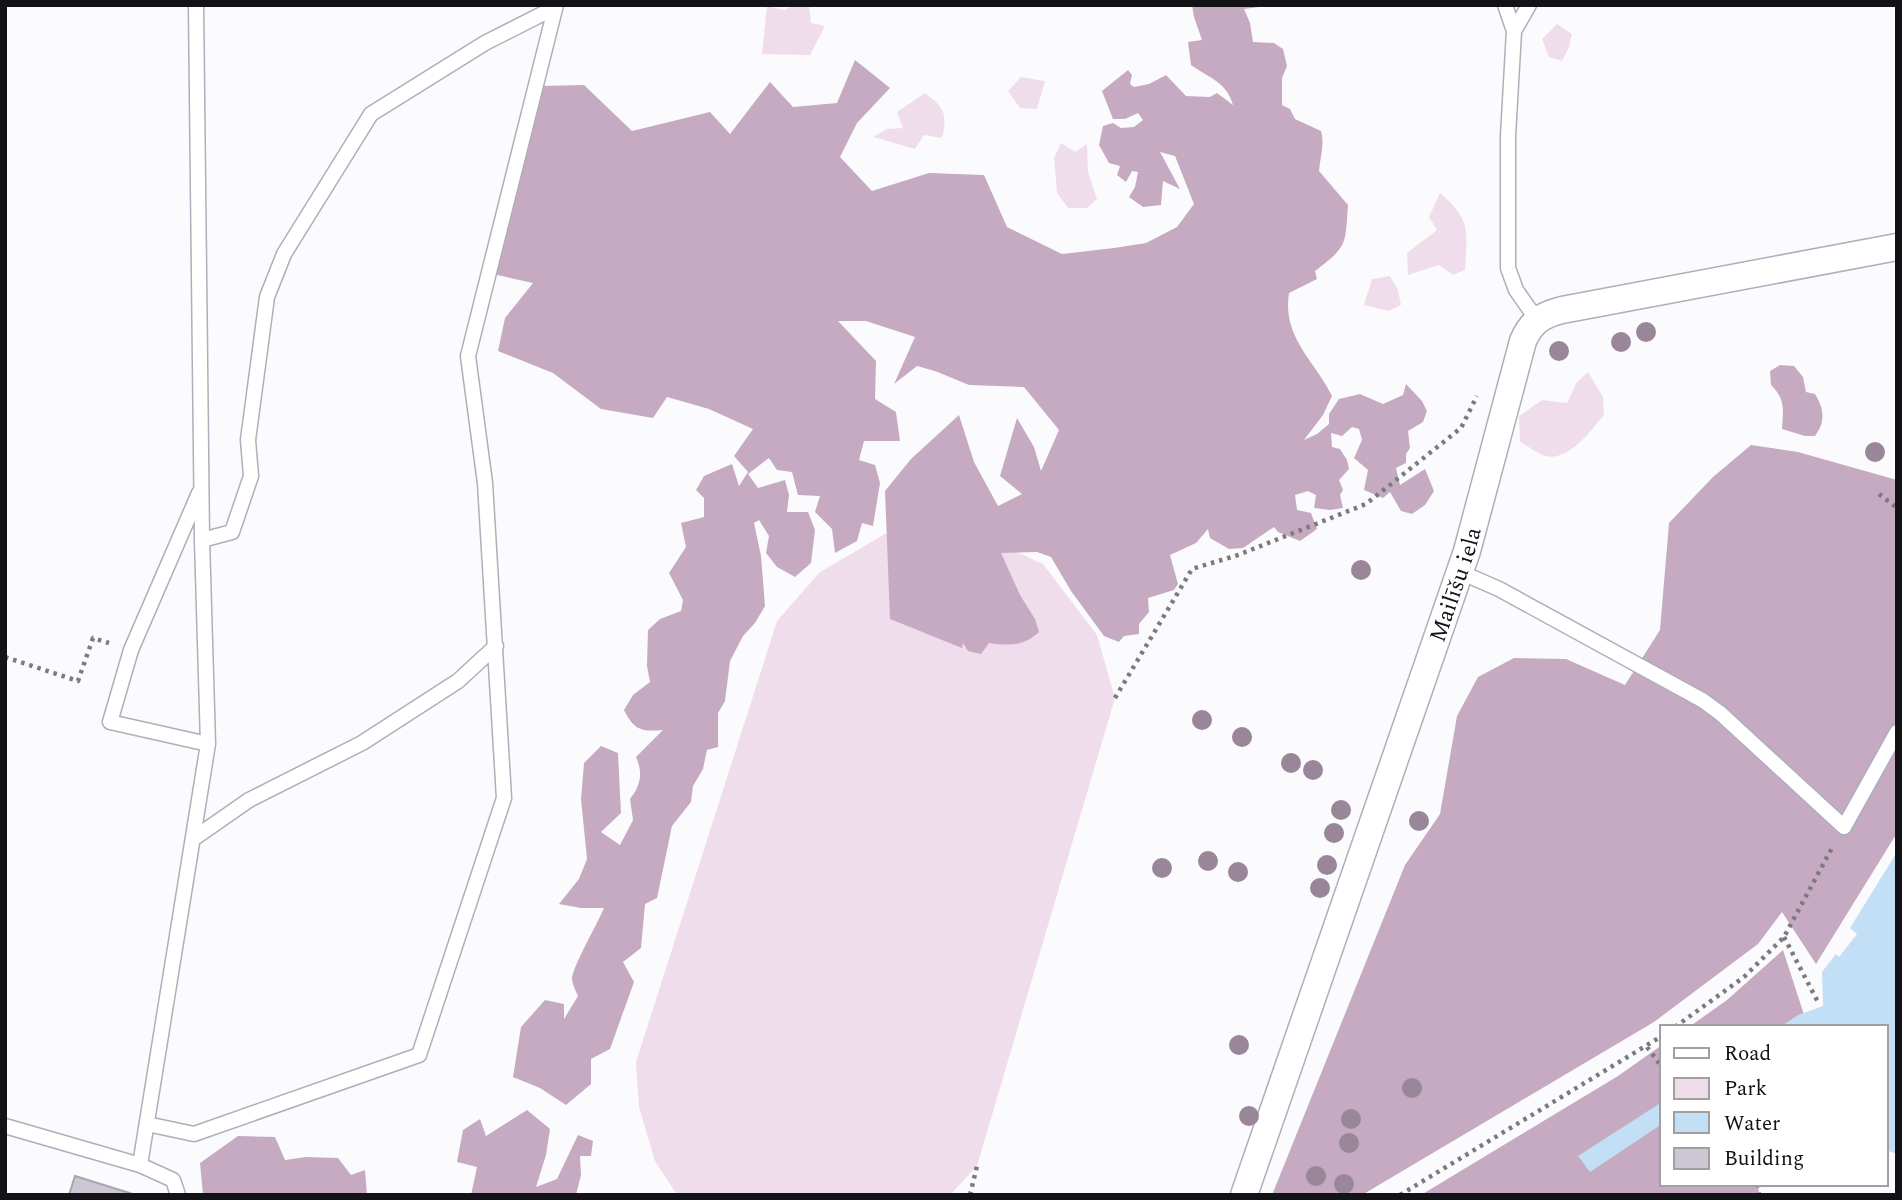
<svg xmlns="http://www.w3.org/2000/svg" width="1902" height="1200" font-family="Spectral,serif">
<rect width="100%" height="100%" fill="#fbfbfe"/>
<path fill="#f0ddec" d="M794,5H809L811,23L825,26L810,55L762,54L767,6L785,10Z
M1557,24L1572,34L1569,47L1562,61L1549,57L1542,39Z
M1021,77L1045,81L1037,109L1020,108L1008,91Z
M925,93C944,107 948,114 942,138L924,135L915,149L873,137L887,129L903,128L897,112Z
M1061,143L1075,152L1087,144L1088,172L1097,199L1087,208H1068L1057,193L1054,158Z
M1440,193C1472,220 1467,232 1465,270L1453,275L1439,265L1408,275L1407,253L1437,230L1429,217Z
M1390,276L1398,290L1401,305L1389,311L1364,305L1372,279Z
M1588,372L1603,397L1604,415C1591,430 1569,462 1545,456C1537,453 1528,446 1520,442L1519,416L1542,400L1567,403L1577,382Z
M885,534H978L1043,564L1097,635L1115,698L977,1166L950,1195H677L655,1161L639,1107L636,1062L777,621L820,572Z"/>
<path fill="#c5aac1" d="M1192,5H1273L1244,9L1250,23L1253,42L1274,43L1283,49L1287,66L1282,78V105L1290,109L1295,119L1321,131C1325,145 1320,157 1319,171L1348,205C1345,245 1348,246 1315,271L1317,279L1289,293C1282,337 1314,360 1332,396L1323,415L1304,440L1317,434L1329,424V414L1339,399L1360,394L1383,404L1403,395L1406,384L1422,401L1427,411L1423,422L1408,431L1410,448L1406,454V463L1396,468L1400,485L1425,469L1434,491L1425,505L1412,514L1401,511L1390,492L1383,498L1364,490L1368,470L1354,458L1362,440L1359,429L1352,427L1342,436L1331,433L1332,447L1340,449L1347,460L1349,469L1339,480L1343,490L1340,495L1343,508L1330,510L1314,508L1316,495L1308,491L1295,495L1297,510L1311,513L1317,529L1300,541L1278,532L1274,527L1243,548L1229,549L1210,538L1208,529L1196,543L1170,555L1178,584L1174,590L1148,598L1149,612L1139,624V634L1124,636L1119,642L1104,636L1071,591L1051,557L1037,552L1001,553L1020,595L1035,619L1039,632C1024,646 1009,646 989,643L981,654L968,651L963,643L962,648L890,619L885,491L911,459L959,415L974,462L998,506L1022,494L1000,476L1017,418L1034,447L1041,471L1059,430L1024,387L969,385L935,371L917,366L894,384L915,337L866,321H838L876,361L875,399L896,412L900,441H864L859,460L875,465L880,483L873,526L862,523L857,541L835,553L832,529L815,512L820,496L798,495L792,472L777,470L769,458L748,474L758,488L785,480L789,495L787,512H808L815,530L811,563L795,577L777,567L766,553L769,536L759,520L754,523L761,556L765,606L755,623L743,636L730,661L725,701L718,713V747L707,750L703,769L693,786L691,802L672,826L657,898L645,904L641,948L623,962L634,982L610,1049L591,1059V1084L566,1105L540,1088L513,1077L521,1027L545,1000L564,1004V1019L578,996C576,992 573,985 572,980C571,969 598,923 604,908H581L559,904L579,879L587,859L581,799L584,763L601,746L618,753L621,813L601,832L620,845L633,820L630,799C641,785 643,773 636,757L663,730C641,732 634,730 624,710L633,695L650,682L647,666L648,630L660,619L681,611L683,600L669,573L686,547L681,523L704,517V498L696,490L704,476L732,464L739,486L748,472L734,456L753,429L709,409L667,397L653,418L601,409L553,373L498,351L505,318L533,283L493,274L540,86L584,85L632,131L710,112L730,134L770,82L793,107L837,103L855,60L890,88L857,123L840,157L872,191L929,173L984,175L1007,227L1062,254L1114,248L1146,243L1177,227L1194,204L1175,156L1160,152L1180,189L1163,181L1161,205L1143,207L1129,197L1135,187L1138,172L1132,171L1126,182L1117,175L1120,166L1109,163L1099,145L1103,126L1113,123L1121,128L1134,127L1143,120L1138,113L1125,119H1113L1102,91L1128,70L1132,75L1130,84L1134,87L1149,84L1166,75L1186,96L1210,97L1217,93L1233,105C1227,82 1209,78 1191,65L1188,42L1202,40L1194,17Z
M1780,365L1794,366L1803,377L1806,392L1815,394C1824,409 1826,421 1815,436H1805L1782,429C1783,410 1786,400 1771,385L1770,371Z
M1751,445L1798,452L1897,480V833L1816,964L1782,912L1758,944L1654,1022L1362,1195H1272L1405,865L1440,814L1457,716L1478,677L1514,658L1566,659L1625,685L1660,630L1669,523L1713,477Z
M1783,950L1808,1027H1689L1727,1000Z
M1662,1045V1184H1758L1759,1195H1421L1618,1076Z
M527,1110L550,1129L546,1155L536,1187L557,1179L578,1135L593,1141L591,1156H580L581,1175L576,1195H471L477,1167L457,1162L463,1130L480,1119L486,1136Z
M238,1136L275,1137L285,1160L306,1157L338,1158L351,1175L365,1170L367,1195H203L200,1163Z"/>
<path fill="#c2dff5" d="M1897,852V1154L1886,1150V1027H1824L1823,1024L1815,1027H1780L1798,1015L1823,1006L1822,972L1836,954L1839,957L1857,934L1850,928Z
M1662,1102V1124L1590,1172L1578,1156Z"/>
<path fill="#cdc6d3" stroke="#aaa3b0" stroke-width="2" d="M75,1176L136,1195H69Z"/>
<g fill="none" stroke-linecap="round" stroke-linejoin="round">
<g stroke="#aeaebc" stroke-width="17">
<path id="service" d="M1505,5L1514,31L1508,136V268L1516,290L1530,310L1539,318
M1514,31L1529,5
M199,493L131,650L110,722L208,744
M202,540L232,532L251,476L248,440L267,297L284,254L371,114L485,43L554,8
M1460,572L1499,589L1702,700L1720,713L1844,827L1897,732
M193,839L249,800L362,743L458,681L496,646
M147,1124L194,1134L419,1055L504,798L485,483L468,356L556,5
M5,1126L140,1165L173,1180L178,1195
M140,1165L208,744L202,540L196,5"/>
</g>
<g stroke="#aeaebc" stroke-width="29">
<g id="minor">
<path id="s1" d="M1244,1195L1467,551L1523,341C1531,322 1542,315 1562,310L1897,247"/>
</g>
</g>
<path stroke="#7b7b7f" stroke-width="4.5" stroke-dasharray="3.5 5" stroke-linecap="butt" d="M1879,494L1897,508
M5,657L78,681L93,638L109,643
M1115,698L1192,569L1238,555L1366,504L1461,428L1477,396
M1784,937L1819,1004
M1675,1027L1744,977L1784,937L1833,846
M1647,1047L1662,1067
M1758,1184L1759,1195
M970,1195L977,1166
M1400,1195L1662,1036"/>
<use href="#service" stroke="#fff" stroke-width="14"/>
<use href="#minor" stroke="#fff" stroke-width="26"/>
</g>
<g fill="#9a8699">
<circle cx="1646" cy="332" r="10"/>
<circle cx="1621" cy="342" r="10"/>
<circle cx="1559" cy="351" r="10"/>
<circle cx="1875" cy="452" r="10"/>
<circle cx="1361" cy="570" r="10"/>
<circle cx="1202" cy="720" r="10"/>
<circle cx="1242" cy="737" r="10"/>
<circle cx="1291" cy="763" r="10"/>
<circle cx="1313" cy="770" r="10"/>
<circle cx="1341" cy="810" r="10"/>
<circle cx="1419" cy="821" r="10"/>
<circle cx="1334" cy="833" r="10"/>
<circle cx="1208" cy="861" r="10"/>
<circle cx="1327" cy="865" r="10"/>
<circle cx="1162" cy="868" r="10"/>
<circle cx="1238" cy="872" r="10"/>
<circle cx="1320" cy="888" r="10"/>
<circle cx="1239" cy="1045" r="10"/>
<circle cx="1412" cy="1088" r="10"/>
<circle cx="1249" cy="1116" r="10"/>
<circle cx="1351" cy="1119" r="10"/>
<circle cx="1349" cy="1143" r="10"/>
<circle cx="1316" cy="1176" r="10"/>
<circle cx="1344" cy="1184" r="10"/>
</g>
<g text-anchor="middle" stroke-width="6" stroke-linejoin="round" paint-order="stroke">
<g font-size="23" fill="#121217" stroke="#fff">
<text dy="8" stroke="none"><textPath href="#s1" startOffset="646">Mailīšu iela</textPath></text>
</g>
</g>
<rect width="1902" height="1200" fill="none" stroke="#121217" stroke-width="14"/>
<rect x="1660" y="1025" width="228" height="161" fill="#ffffff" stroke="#a0a0a2" stroke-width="2"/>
<rect x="1674" y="1048" width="35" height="10" fill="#ffffff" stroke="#a0a0a2" stroke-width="2"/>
<text x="1724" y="1060" font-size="21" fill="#121217">Road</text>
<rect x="1674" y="1078" width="35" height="21" fill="#f0ddec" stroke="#a0a0a2" stroke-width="2"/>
<text x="1724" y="1095" font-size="21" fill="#121217">Park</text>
<rect x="1674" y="1112" width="35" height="21" fill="#c2dff5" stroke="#a0a0a2" stroke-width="2"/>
<text x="1724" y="1130" font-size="21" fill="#121217">Water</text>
<rect x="1674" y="1148" width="35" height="21" fill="#cdc6d3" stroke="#a0a0a2" stroke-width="2"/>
<text x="1724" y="1165" font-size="21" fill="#121217">Building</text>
</svg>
